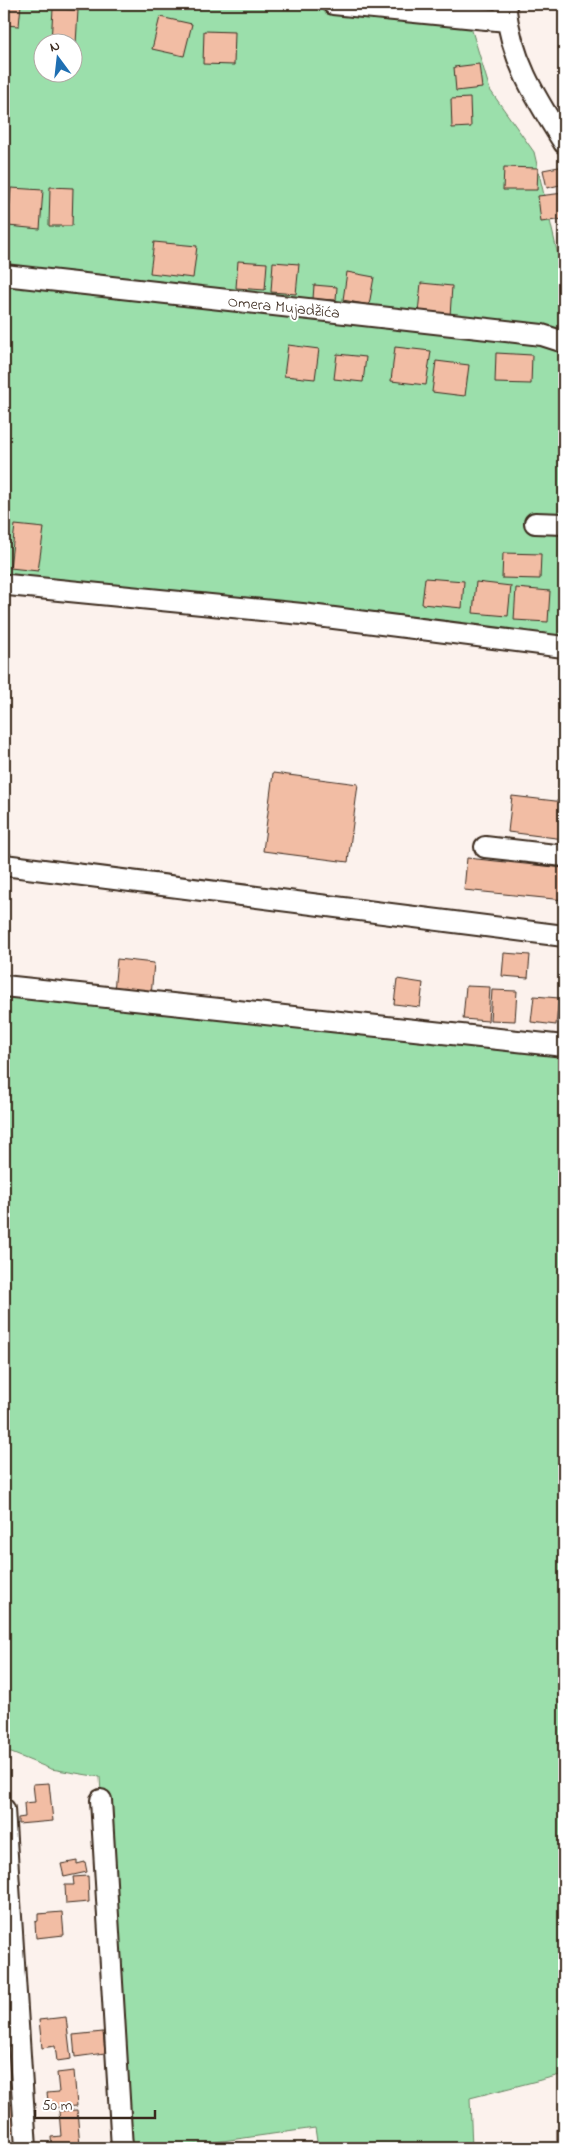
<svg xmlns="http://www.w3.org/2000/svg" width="568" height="2152" font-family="'Indie Flower',sans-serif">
<rect width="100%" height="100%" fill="#fcf2ed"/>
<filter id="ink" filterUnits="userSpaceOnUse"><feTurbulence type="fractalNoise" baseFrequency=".02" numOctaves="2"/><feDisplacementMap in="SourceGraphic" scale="10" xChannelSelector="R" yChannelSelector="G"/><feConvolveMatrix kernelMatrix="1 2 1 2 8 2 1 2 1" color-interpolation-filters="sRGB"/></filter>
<g filter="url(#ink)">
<path fill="#9bdfab" stroke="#6b8464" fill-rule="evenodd" d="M4,4H464L490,90L534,152L564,281V639L4,591ZM42,42H72V72H42Z
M4,983L564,1045V2074L470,2098L472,2148H318L315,2128L194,2145L193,2148H122L100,1777L51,1769L4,1750Z"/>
<path fill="#f2bda4" stroke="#3b2a1e" d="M4,4H21L19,26L4,25Z
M53,9L78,10L76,44L51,42Z
M160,17L192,24L184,56L152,49Z
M204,31L235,32L234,65L203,64Z
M479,64L482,88L456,91L454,67Z
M470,98L471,127L452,128L451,99Z
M564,166V184L547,188L543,170Z
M504,167L538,168L537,190H503Z
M50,187L73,188L72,226H49Z
M11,188L43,190L40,229L8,226Z
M564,193V219L541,222L538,196Z
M154,242L197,246L193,278L150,273Z
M238,261L267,263L265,290L236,288Z
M273,262L299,264L296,294L271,292Z
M347,272L374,277L369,305L343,300Z
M421,283L452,286L450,316L418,313Z
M314,285L337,287L336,300L313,299Z
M288,345L319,349L315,379L284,376Z
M395,347L431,351L426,385L391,381Z
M496,353L532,355L531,384L495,383Z
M337,354L366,357L363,382L334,379Z
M436,361L469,365L465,396L432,392Z
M15,525L44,528L38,571L10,568Z
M503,553L541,554L540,579L502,578Z
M425,578L464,581L462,608L422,604Z
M476,582L511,586L508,616L473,613Z
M516,588L550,591L548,622L514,620Z
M273,773L358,784L348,862L263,851Z
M512,796L564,802V839L508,832Z
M467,858L564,868V900L464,890Z
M504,953L530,955L528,978L502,976Z
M117,959L154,963L151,996L114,992Z
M397,979L423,983L420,1007L394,1004Z
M466,986L490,987L488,1021L463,1019Z
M492,990L517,991L515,1021L490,1020Z
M534,996L559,998L556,1025L531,1022Z
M49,1783L53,1821L18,1824V1818L25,1817L24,1803L35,1802L33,1784Z
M77,1861V1864L85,1862L87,1872L64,1877L61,1864Z
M88,1876L89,1902L66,1904L65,1885H74L73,1877Z
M62,1912L64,1935L36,1938L35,1922L38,1921V1914Z
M66,2017L71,2059L57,2061L55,2046L42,2048L39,2020Z
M103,2032L105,2053L75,2057L73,2035Z
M74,2071L77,2106L49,2108L47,2093L59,2092L57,2073Z
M19,2104L22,2131L4,2133V2105Z
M77,2110L80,2146L52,2148L51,2137L61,2136L59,2111Z
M564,2128V2140L557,2141V2129Z
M530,2142L532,2148H510V2147Z"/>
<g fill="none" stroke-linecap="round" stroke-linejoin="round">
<g stroke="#3b2a1e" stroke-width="24">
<path id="minor" d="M333,4L507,21
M505,4C511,60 535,97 564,143
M4,275L542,335L564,342
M535,523L564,524
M8,585L302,614L564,647
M485,847L564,856
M4,865L564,936
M4,986L564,1046
M101,1800L122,2148
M4,1809L26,2148"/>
</g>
<use href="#minor" stroke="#fff" stroke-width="20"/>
</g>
</g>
<g text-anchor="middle" stroke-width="4" stroke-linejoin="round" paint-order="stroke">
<g font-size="16" fill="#3b2a1e" stroke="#fff">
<text transform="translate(284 306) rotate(6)" y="6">Omera Mujadžića</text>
</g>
</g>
<rect width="568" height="2152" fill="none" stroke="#fff" stroke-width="20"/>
<rect x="10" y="10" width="548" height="2132" fill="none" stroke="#3b2a1e" stroke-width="2" filter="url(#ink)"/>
<g transform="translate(58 58) rotate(345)"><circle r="24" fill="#ffffff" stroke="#b1aaa5"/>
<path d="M0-4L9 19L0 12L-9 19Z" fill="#1f6fb2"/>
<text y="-8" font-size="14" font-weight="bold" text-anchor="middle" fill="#3b2a1e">N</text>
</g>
<path d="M35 2110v8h120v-8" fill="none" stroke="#3b2a1e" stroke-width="2.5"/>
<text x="42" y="2110" font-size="15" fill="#3b2a1e" stroke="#ffffff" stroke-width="4" paint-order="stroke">50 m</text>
</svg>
